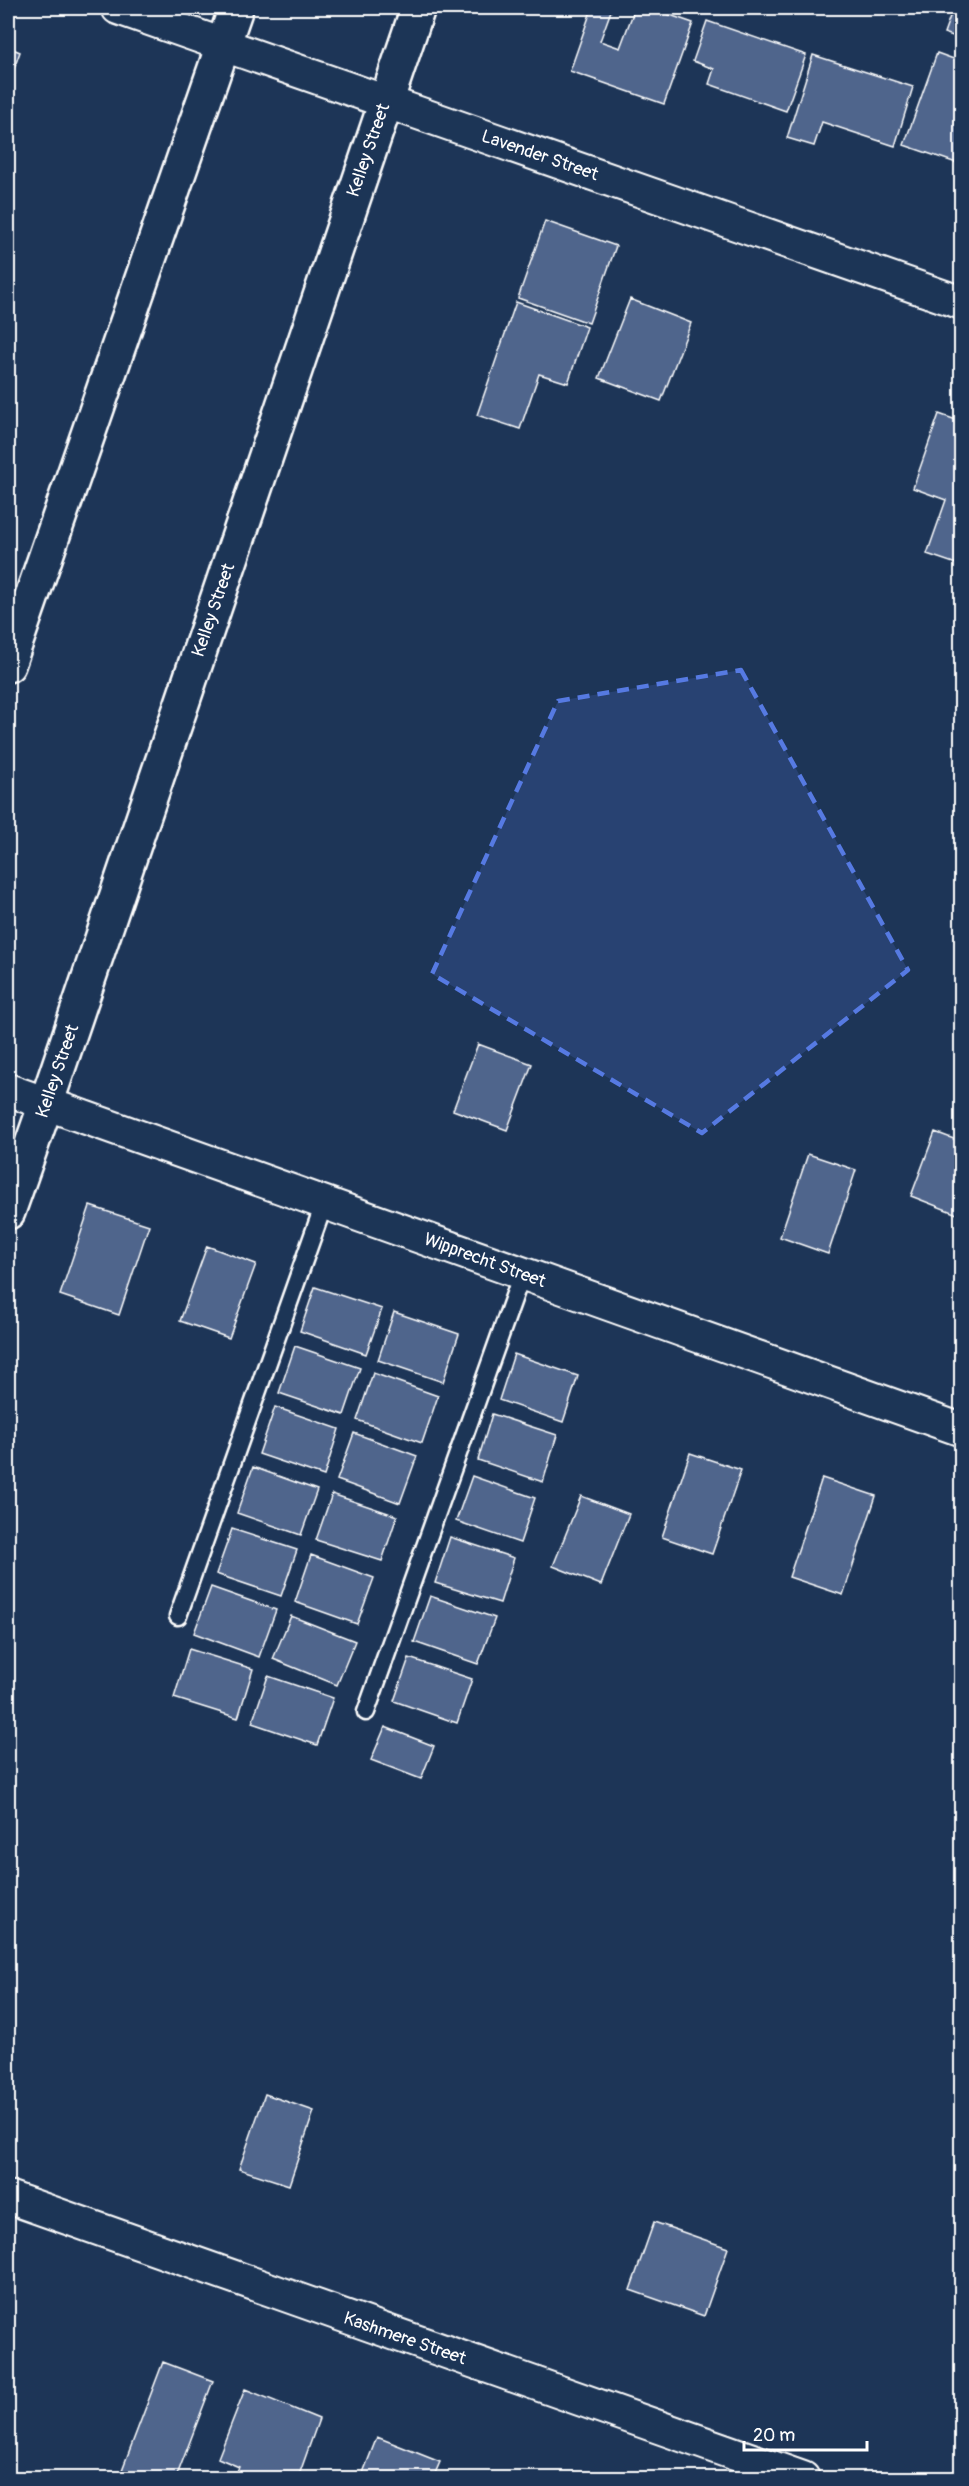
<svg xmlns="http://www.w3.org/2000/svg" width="969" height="2486" font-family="Pangolin,sans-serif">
<rect width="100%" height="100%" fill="#1d3557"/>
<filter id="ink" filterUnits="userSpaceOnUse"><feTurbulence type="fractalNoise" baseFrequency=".0167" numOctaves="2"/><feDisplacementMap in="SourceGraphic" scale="12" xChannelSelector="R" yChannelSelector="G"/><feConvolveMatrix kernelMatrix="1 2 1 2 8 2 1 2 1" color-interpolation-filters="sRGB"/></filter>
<g filter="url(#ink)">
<path fill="#4f658c" stroke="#fff" stroke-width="1.5" d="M592,8H612L600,41L620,48L635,8H669L667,14L693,23L664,104L570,71Z
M953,8H962V39L944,33Z
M707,21L806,55L786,111L709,84L714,69L693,61Z
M8,47L20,52L8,85Z
M937,53L962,62V165L904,145Z
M813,55L913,87L895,146L822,122L814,146L787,138Z
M545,221L616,246L589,323L518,298Z
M630,299L691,323L661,401L599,378Z
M516,302L587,327L568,383L539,374L520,429L477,415Z
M939,414L962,422V566L927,554L946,500L913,488Z
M478,1044L532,1064L507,1130L453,1110Z
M935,1132L962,1142V1216L911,1196Z
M808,1154L856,1170L828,1254L780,1237Z
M90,1206L149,1225L119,1315L60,1295Z
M207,1246L256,1264L229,1338L180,1321Z
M315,1287L382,1309L366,1354L300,1331Z
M394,1312L459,1334L443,1382L378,1360Z
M295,1346L360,1368L344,1415L279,1393Z
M514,1354L578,1376L563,1422L499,1400Z
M373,1373L438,1396L422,1443L357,1420Z
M275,1407L339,1429L324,1476L259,1454Z
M492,1414L557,1435L543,1482L478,1460Z
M354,1433L417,1456L400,1503L337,1480Z
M690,1453L741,1470L712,1554L662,1537Z
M253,1467L317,1490L301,1535L237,1513Z
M472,1476L535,1498L520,1543L456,1521Z
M822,1478L876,1496L843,1595L789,1577Z
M332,1494L397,1516L382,1561L316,1540Z
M581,1496L629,1514L601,1585L553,1566Z
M232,1529L297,1550L281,1596L216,1574Z
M450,1537L514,1558L500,1603L435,1583Z
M311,1555L374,1578L357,1624L295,1602Z
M211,1587L276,1610L259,1657L194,1633Z
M430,1596L495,1618L478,1664L414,1642Z
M291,1616L355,1641L337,1685L273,1659Z
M189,1649L253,1669L238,1718L174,1698Z
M409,1658L472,1679L457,1723L394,1701Z
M268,1676L333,1698L317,1745L252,1723Z
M385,1727L434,1746L421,1779L371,1760Z
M265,2094L314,2111L289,2185L239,2169Z
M654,2222L728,2248L704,2316L630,2290Z
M163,2362L213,2381L176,2478H119Z
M245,2389L319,2419L298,2478H234L239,2467L218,2458Z
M377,2437L440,2462L433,2478H361Z"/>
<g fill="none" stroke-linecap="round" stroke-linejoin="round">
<g stroke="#fff" stroke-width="21">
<path id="lane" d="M178,1616L324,1204
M366,1712L522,1274"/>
</g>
<g stroke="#fff" stroke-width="36">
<path id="street" d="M118,8L962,303
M8,1090L962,1430
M8,2197L803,2478"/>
</g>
<g stroke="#fff" stroke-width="38">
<path id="secondary" d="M8,665L236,8
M8,1212L46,1104L418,8"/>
</g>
<use href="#lane" stroke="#1d3557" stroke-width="16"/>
<use href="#street" stroke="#1d3557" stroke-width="32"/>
<use href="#secondary" stroke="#1d3557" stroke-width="33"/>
</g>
</g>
<path fill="#567ae2" fill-opacity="0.2" stroke="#567ae2" stroke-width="4.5" stroke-dasharray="12 8" stroke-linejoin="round" d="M741,670L908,970L702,1133L432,974L558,701Z"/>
<g text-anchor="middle" stroke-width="5" stroke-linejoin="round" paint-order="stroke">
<g font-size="18" fill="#fff" stroke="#1d3557">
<text transform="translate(368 150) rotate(-71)" y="6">Kelley Street</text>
<text transform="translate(540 155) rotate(19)" y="6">Lavender Street</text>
<text transform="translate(213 610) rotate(-71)" y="6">Kelley Street</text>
<text transform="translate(57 1071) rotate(-71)" y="6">Kelley Street</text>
<text transform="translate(485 1260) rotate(20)" y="6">Wipprecht Street</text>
<text transform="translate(405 2338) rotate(19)" y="6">Kashmere Street</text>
</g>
</g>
<rect width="969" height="2486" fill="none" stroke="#1d3557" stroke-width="30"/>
<rect x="15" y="15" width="939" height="2456" fill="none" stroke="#fff" stroke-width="2" filter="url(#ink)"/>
<path d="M744 2441v9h123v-9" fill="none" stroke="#ffffff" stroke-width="3"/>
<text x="753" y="2441" font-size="18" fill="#ffffff" stroke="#1d3557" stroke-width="4.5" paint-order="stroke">20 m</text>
</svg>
